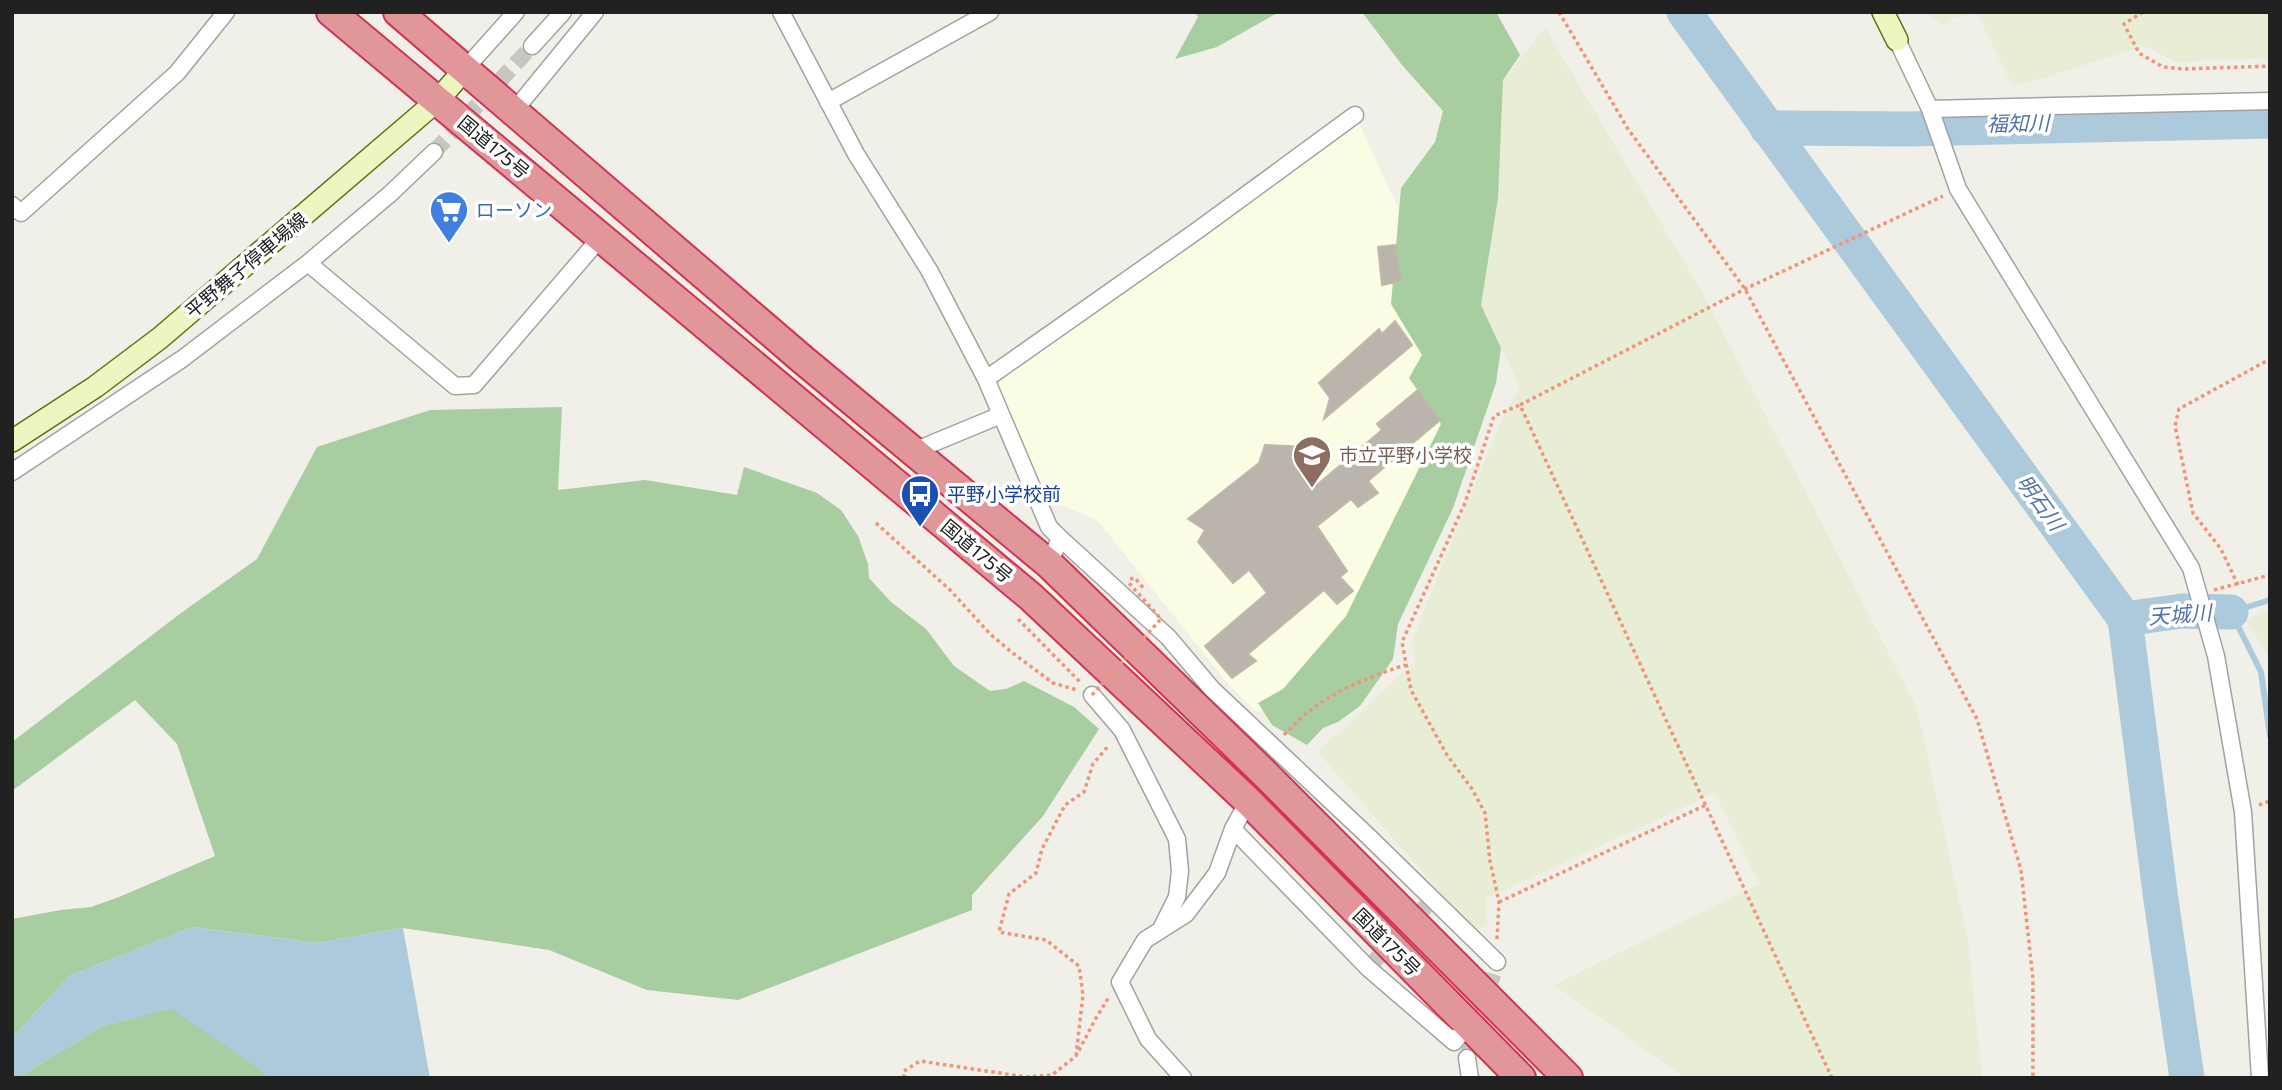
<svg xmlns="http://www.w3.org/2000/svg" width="2282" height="1090" font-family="Commissioner,'Noto Sans JP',sans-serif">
<rect width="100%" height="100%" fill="#f0efe8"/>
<path fill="#fafde4" d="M1359,123L1415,245L1485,411L1295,704L1256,712L1229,685L1098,521L1041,496L996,383L1041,348Z"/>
<path fill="#e8edd5" d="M1927,12H1971L1941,24Z
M1976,12H2270V58L2176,62L2145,46L2013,87Z
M1545,28L1702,292L1917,708L1968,940L1982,1078H1686L1554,985L1759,884L1715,793L1487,898V925L1474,931L1318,752L1416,660L1411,642L1501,421L1520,387L1481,305L1503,80Z
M2270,609V658L2246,620Z"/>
<path fill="#a7cda0" d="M1195,12H1279L1217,47L1175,59L1198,17Z
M1362,12H1392L1394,14L1396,12H1496L1520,55L1503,80L1498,198L1481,305L1501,348L1496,383L1453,508L1398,624L1393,659L1360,706L1338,722L1323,728L1307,745L1272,725L1258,703L1283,689L1346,616L1441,424L1409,378L1422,355L1391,304L1401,188L1435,142L1443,111L1402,65Z
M562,407L558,490L645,480L737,495L744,467L817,493L841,510L858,536L868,564L869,578L891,602L926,629L954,666L990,691L1006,689L1024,681L1074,707L1099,729L1043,816L972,895V910L738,1000L647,990L549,950L403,928L317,943L193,927L69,976L12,1038V919L61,910L91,907L119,897L215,856L177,744L135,700L12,791V742L181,613L257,559L317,447L430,410Z
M171,1008L266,1073V1078H17L103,1026Z"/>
<path fill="#accadb" d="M193,927L317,943L403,928L430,1078H266L265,1073L171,1009L103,1026L17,1078H12V1038L69,976Z"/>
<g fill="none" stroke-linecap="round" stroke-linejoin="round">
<path stroke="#accadb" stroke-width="6" d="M2270,600L2231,612L2261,672L2270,736"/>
<path stroke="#accadb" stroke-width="35" d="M1684,12L2125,619L2161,900L2187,1078
M1767,128L1908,129L2270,121
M2125,619L2182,611L2231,612"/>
</g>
<path fill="#bab4ad" stroke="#c1b7ab" stroke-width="2" d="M1395,245L1401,281L1382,285L1378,247Z
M1395,321L1412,345L1324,419L1330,398L1319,383L1379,329L1382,334Z
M1418,390L1440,420L1368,481L1378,493L1358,507L1351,499L1317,526L1347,571L1340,577L1353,591L1337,604L1324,590L1248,654L1256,661L1232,678L1205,646L1267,593L1249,570L1233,583L1198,542L1205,530L1188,519L1259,463L1265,445L1307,447L1297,456L1318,484L1382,430L1377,424Z"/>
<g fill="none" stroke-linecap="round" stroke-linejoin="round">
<path stroke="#c7c6c0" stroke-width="16" stroke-dasharray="16 8" stroke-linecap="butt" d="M434,152L532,46
M1368,968L1432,900
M1467,1058L1497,962"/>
<g stroke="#a2a2a2" stroke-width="19">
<path id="street" d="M781,12L856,154L929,270L986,379L1049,527L1060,538L1049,564
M1897,40L1930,109L1958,189L2191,568L2216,656L2243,812L2260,1078
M532,46L563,12
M465,69L516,12
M828,102L990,12
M1930,109L2270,101
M514,111L595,12
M12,205L21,213L177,73L226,12
M308,263L455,386L474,385L601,237
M986,379L1198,230L1355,115
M914,451L1001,415
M12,472L182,359L308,263L390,194L434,152
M1060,538L1168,637L1212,689L1368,836L1497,962
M1092,695L1122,730L1177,839L1180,871L1177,897L1161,929
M1233,829L1368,968L1454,1042L1468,1025
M1467,1058L1470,1078
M1183,1078L1148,1039L1120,982L1145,940L1186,914L1217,873L1233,829L1248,801"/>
</g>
<g stroke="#5b720d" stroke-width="24">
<path id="secondary" d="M1883,12L1897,40
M12,441L95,387L160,338L438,100L465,69"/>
</g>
<g stroke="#cf3456" stroke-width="32">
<path id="highway" d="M331,12L1031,597L1248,801L1521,1078
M398,12L802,359L1049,564L1262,771L1568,1078"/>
</g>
<path stroke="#f09479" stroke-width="3.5" stroke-dasharray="3.5 3.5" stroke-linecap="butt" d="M1559,12L1628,129L1745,289L1977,719L2021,870L2033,979V1078
M2143,12L2124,24L2139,53L2163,67L2184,69L2270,66
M876,523L950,590L991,635L1014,654L1053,683L1077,690
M1130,579L1135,578L1144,589
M2238,585L2221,549L2193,513L2175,426L2179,409L2270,359
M2214,590L2270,575
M1018,619L1081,683
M1284,735C1318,697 1357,681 1405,665
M2259,805L2270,801
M1499,902L1706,805
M1497,939L1499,902L1490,861L1485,813L1472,789L1447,755L1411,690L1402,642L1465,503L1494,416L1520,405
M1076,1056L1083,995L1079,966L1046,940L999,932L1009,894L1036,873L1042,849L1065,805L1084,792L1093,764L1109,745
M904,1078V1071L920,1061L1026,1077L1052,1075L1076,1056L1096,1018L1109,997
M1832,1078L1520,405L1745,289L1943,196"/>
<use href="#street" stroke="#fff" stroke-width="16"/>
<use href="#secondary" stroke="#ecf6c1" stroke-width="21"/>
<use href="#highway" stroke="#e1969a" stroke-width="28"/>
<path stroke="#f09479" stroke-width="3.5" stroke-dasharray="3.5 3.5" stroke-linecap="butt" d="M1092,695L1161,619L1127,581"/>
</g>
<defs>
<g id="supermarket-pin" transform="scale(2.0125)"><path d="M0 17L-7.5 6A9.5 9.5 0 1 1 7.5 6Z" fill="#3f7fe0" stroke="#fff"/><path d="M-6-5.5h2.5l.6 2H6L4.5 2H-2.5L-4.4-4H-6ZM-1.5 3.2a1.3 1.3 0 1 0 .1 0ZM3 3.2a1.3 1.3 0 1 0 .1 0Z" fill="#fff"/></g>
<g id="school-pin" transform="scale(2.0125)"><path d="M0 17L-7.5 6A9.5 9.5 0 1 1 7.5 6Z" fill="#8d6e63" stroke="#fff"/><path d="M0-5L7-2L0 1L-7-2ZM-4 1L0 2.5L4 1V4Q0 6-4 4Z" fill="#fff"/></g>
<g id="bus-pin" transform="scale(2.0125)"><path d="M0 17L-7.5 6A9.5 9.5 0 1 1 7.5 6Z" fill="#1a4fb4" stroke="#fff"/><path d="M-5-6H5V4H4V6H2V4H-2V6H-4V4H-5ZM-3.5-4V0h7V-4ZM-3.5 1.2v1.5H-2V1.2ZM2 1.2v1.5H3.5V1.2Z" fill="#fff"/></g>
</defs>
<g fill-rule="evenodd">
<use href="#supermarket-pin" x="449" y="210"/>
<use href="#school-pin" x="1312" y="455"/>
<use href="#bus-pin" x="920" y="494"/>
</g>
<g text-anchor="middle" stroke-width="7" stroke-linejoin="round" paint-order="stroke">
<g font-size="19" fill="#212121" stroke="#fff">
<text transform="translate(494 147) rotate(40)" y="7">国道175号</text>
<text transform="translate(246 265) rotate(-40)" y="7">平野舞子停車場線</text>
<text transform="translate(977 551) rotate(40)" y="7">国道175号</text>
<text transform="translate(1387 942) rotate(45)" y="7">国道175号</text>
</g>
<g font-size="19" fill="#366cbe" stroke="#fff" text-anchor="start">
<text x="476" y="217">ローソン</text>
</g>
<g font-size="19" fill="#785e54" stroke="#fff" text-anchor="start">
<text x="1339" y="462">市立平野小学校</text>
</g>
<g font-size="19" fill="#164399" stroke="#fff" text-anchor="start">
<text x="947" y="501">平野小学校前</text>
</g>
<g font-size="21" font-style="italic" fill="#5374aa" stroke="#fff">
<text transform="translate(2018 124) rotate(-1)" y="7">福知川</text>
<text transform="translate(2040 503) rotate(54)" y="7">明石川</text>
<text transform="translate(2180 615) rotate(-4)" y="7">天城川</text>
</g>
</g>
<rect width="2282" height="1090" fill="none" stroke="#212121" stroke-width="28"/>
</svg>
